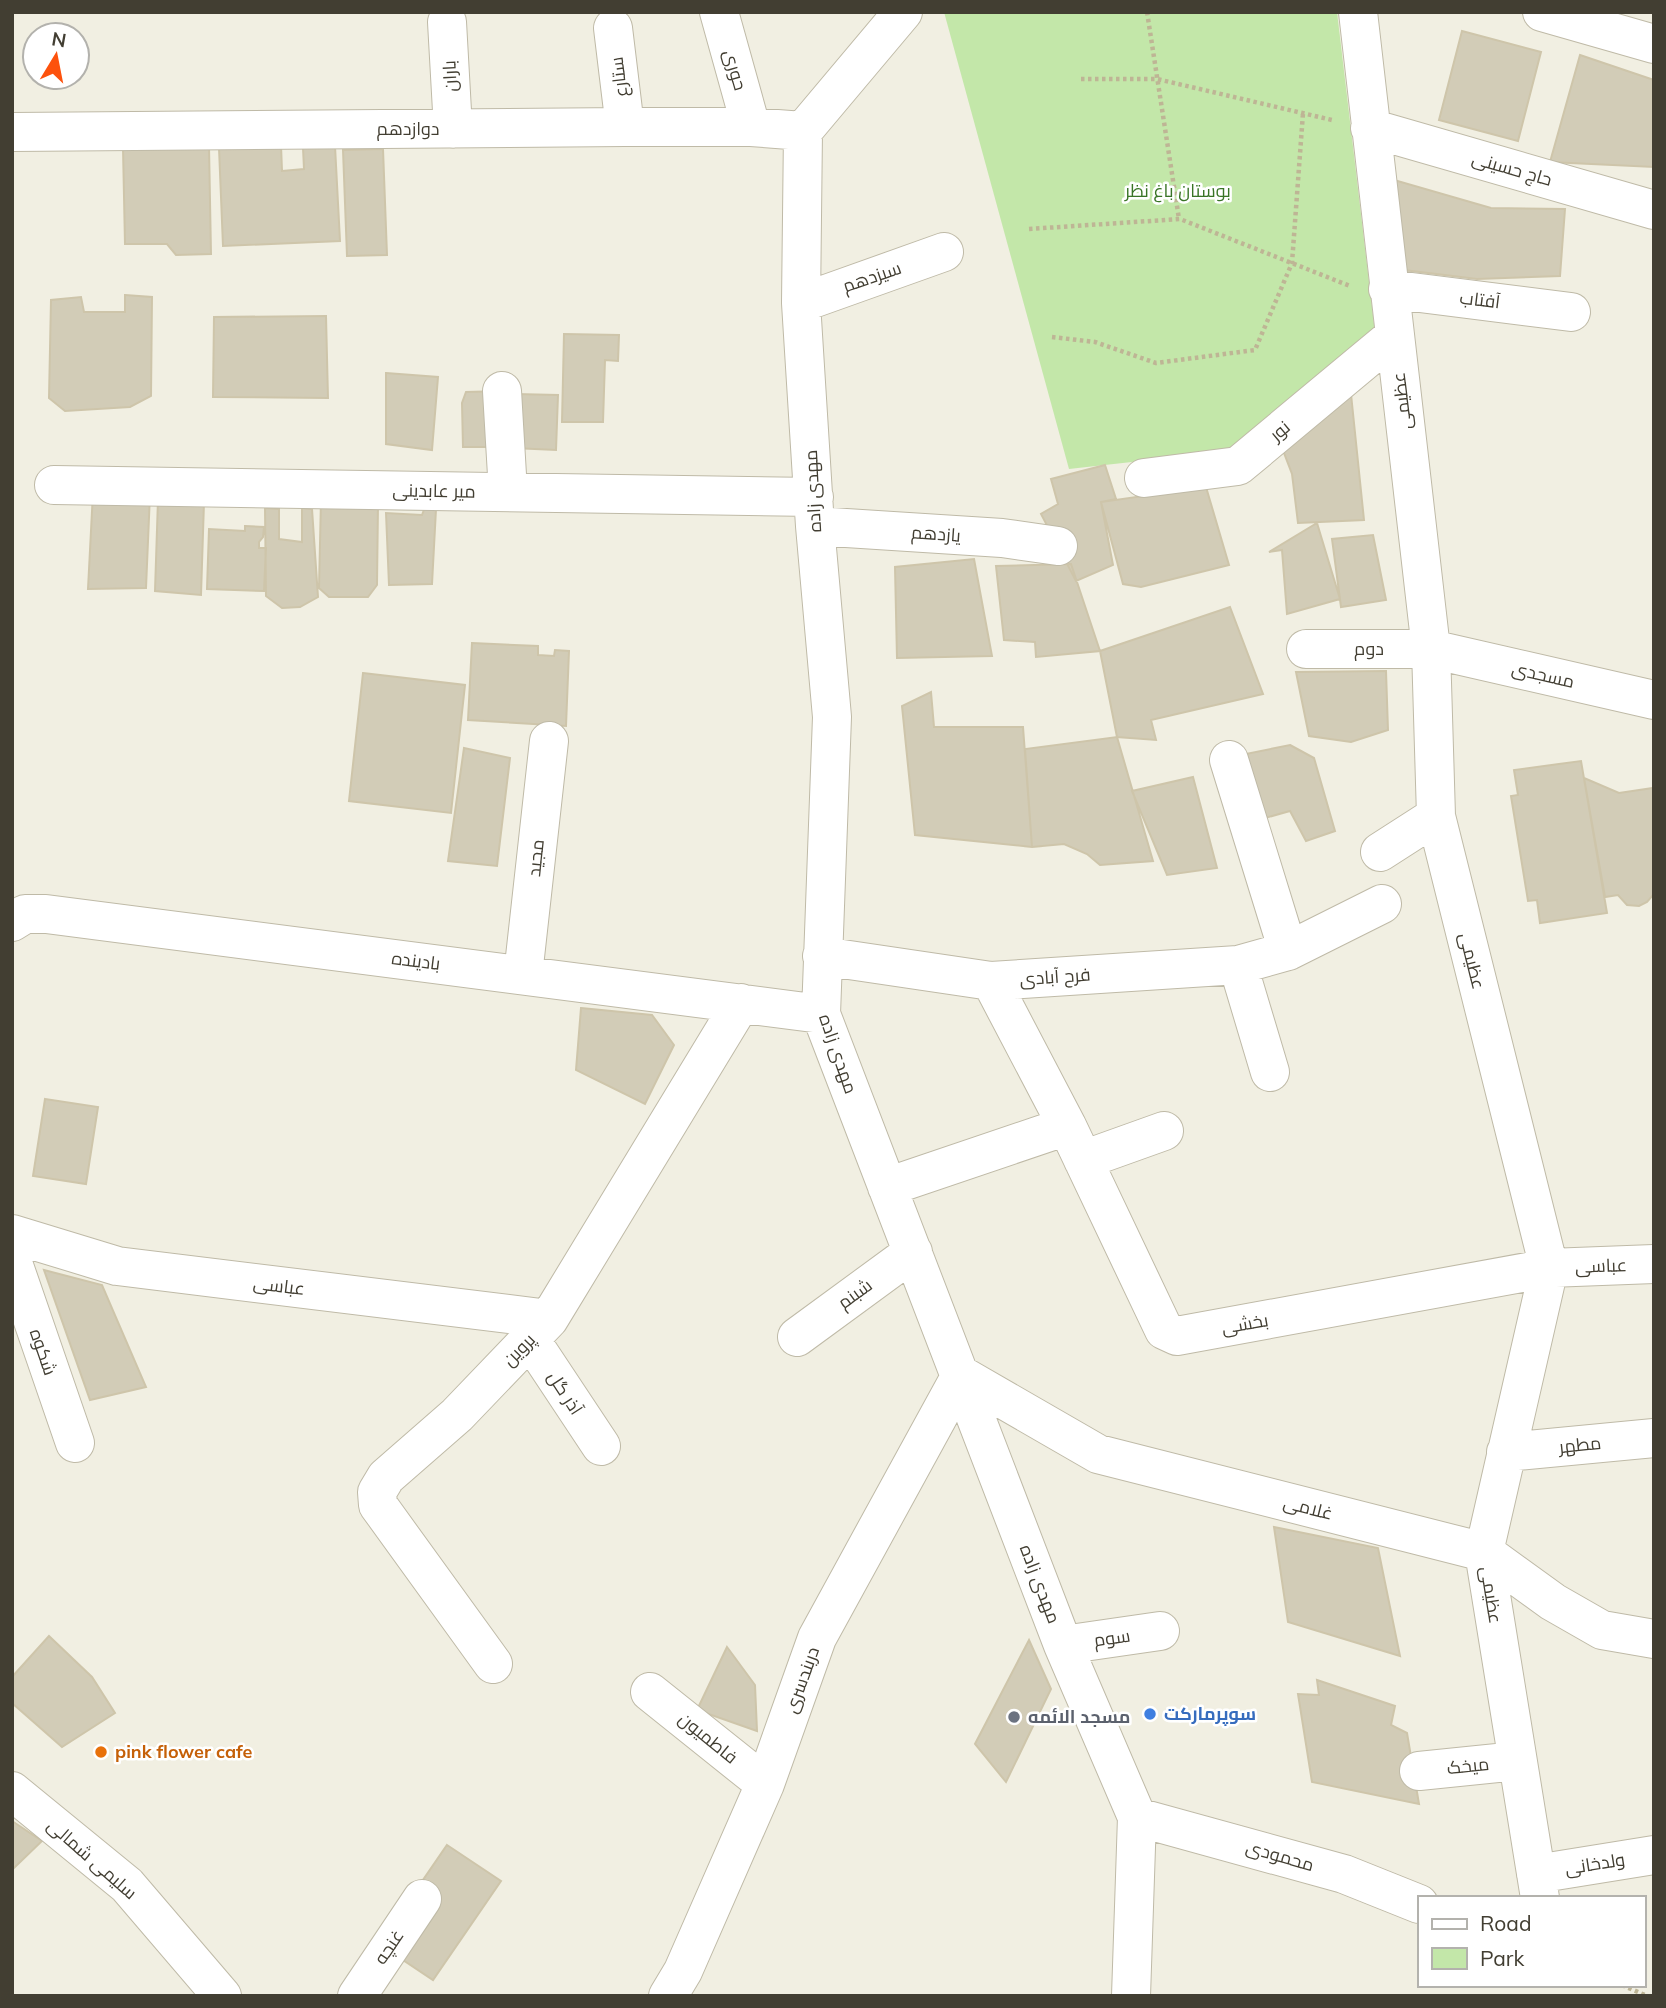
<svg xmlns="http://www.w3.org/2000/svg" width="1666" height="2008" font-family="Mulish,Cairo,sans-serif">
<rect width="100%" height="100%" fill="#f1efe2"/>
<path fill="#c3e7a9" d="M944,12H1337L1375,332L1230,451L1069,469Z"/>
<path fill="#d2ccb7" stroke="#cec5aa" stroke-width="2" d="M1462,31L1541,52L1518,141L1439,120Z
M1580,55L1654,80V167L1550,162Z
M281,145L282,171L304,169L303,148L335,146L340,241L223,246L219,148Z
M209,146L211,254L176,255L167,244H125L123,148Z
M383,149L387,255L347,256L343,150Z
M1394,180L1491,208L1565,209L1560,276L1477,279L1396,269Z
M125,295L152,297L151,396L130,407L65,411L49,398L51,300L81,297L84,312H125Z
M326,316L328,398L213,397L214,317Z
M564,334L619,335L618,361L605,360L603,422H562Z
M386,373L438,377L432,450L386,444Z
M502,391L503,447H463L462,403L466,392Z
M515,394L558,395L556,450L513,448Z
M1351,394L1364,520L1298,523L1292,474L1281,445Z
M1105,465L1116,499L1101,502L1113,565L1076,581L1041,514L1058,504L1051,479Z
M1206,487L1229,565L1141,587L1123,584L1101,502Z
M93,492L150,494L146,588L88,589Z
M158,499L204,502L201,595L155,591Z
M321,499L378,504L377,585L368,597H329L319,588Z
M425,507L436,509L432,584L389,585L386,513L422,515Z
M265,508L279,509V539L302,542V508L312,509L318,597L300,607L282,608L266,596Z
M1317,523L1340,599L1287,614L1282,550L1269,552Z
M245,526L264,527L263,537L259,542V548H266L264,591L207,589L209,529L245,531Z
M1373,535L1386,600L1341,607L1332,539Z
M974,559L992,656L897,658L895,567Z
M1071,564L1100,651L1036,657L1035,642L1004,640L996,566Z
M1230,607L1263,694L1151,720L1156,740L1117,737L1100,651Z
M472,643L538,646V655L554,656L555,650L569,651L566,726L468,720Z
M1386,671L1388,730L1351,742L1309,736L1296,672Z
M363,673L465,685L451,813L349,801Z
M931,692L934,727H1023L1032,847L915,835L902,706Z
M1117,737L1153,861L1100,865L1087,854L1064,844L1032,847L1025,749Z
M1290,745L1314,758L1335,831L1306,841L1290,811L1258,820L1241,755Z
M464,748L510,758L497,866L448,861Z
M1581,761L1607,913L1540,923L1537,900L1528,901L1511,796L1518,795L1514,770Z
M1193,777L1217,868L1167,875L1132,791Z
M1584,778L1619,793L1653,788L1654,894L1647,902L1639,906L1627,905L1618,895L1605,897Z
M581,1008L652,1015L674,1045L645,1104L576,1070Z
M45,1099L98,1107L86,1184L33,1176Z
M44,1270L102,1285L146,1387L90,1400Z
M1274,1527L1378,1548L1400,1656L1288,1622Z
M49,1636L92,1677L115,1713L62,1747L12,1703V1677Z
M1029,1640L1051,1689L1006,1782L975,1744Z
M727,1647L755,1685L757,1731L697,1710Z
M1317,1680L1395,1706L1391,1725L1407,1733L1419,1804L1312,1782L1298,1694L1319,1695Z
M12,1821L42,1841L12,1870Z
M447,1845L501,1881L433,1980L379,1944Z"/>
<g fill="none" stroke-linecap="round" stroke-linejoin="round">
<g stroke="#bfbaa7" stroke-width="40">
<path id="minor" d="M719,12L751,127
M903,12L803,131L801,303L815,526L832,717L821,1014L1063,1645L1137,1817L1131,1996
M1358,12L1431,649L1436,816L1549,1268L1484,1552L1540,1898
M1542,12L1654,44
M447,22L453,129
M613,28L625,127
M1370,128L1654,210
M12,132L625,127H751L803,131
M1388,289L1571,312
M801,303L944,252
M502,391L508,492
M1144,478L1238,466L1394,336
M54,485L814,497
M815,526L1002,538L1058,546
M1306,649H1431L1654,700
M1229,760L1288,951
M1380,852L1436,816
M12,922L25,914H46L821,1014
M822,956L991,981L1238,965L1288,951L1382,904
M1238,965L1270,1072
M523,975L549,741
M991,981L1067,1126L1164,1330L1177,1336L1549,1268L1654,1264
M1083,1160L1164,1131
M887,1187L1067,1126
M12,1234L117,1266L549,1319
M12,1260L75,1443
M797,1337L913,1252
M530,1339L601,1446
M961,1375L1098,1454L1484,1552L1553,1602L1602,1630L1654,1639
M1506,1452L1654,1438
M1063,1645L1160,1631
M493,1664L378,1505L377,1492L386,1477L457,1415L549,1319L741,1003
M650,1692L765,1784
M1419,1771L1517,1761
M12,1791L127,1885L222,1996
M1137,1817L1344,1874L1419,1904
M1536,1874L1654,1855
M357,1996L422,1899
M668,1996L683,1971L765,1784L817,1638L961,1375"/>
</g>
<path stroke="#beb595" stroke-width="4.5" stroke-dasharray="3.5 3.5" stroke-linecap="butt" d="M1147,12L1179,219
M1081,79H1157L1332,120
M1029,229L1180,219L1350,286
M1052,337L1095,342L1156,363L1255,350L1292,263L1303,113
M1622,1985L1647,1996"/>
<use href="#minor" stroke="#fff" stroke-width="38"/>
</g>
<circle fill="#3f7fe0" stroke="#fff" stroke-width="2.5" cx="1150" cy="1714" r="7"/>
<circle fill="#6b7280" stroke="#fff" stroke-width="2.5" cx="1014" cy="1717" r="7"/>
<circle fill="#e8710a" stroke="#fff" stroke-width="2.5" cx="101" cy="1752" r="7"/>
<g text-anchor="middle" stroke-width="5" stroke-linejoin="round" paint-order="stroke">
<g font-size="18" fill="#423e32" stroke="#fff">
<text transform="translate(735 70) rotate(74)" y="6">حوری</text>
<text transform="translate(450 76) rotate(-93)" y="6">باران</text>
<text transform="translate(619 77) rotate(-97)" y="6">ستارع</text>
<text x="408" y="135">دوازدهم</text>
<text transform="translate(1512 169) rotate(16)" y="6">حاج حسینی</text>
<text transform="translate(872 277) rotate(-19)" y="6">سیزدهم</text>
<text transform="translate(1480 300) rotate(7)" y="6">آفتاب</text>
<text transform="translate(1402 401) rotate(-97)" y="6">عظیمی</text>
<text transform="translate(1280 431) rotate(-40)" y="6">نور</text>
<text transform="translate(434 491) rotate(1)" y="6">میر عابدینی</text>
<text transform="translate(813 491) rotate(-93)" y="6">مهدی زاده</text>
<text transform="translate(936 534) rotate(4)" y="6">یازدهم</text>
<text x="1369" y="655">دوم</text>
<text transform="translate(1543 675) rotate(13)" y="6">مسجدی</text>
<text transform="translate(536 858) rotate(-84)" y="6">مجید</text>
<text transform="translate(416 961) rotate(7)" y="6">بادینده</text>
<text transform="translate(1472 961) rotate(76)" y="6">عظیمی</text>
<text transform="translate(1055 977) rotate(-4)" y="6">فرح آبادی</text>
<text transform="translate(838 1054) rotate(71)" y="6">مهدی زاده</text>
<text transform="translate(1601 1266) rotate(-2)" y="6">عباسی</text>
<text transform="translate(279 1286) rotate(7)" y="6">عباسی</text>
<text transform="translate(855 1294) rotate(-36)" y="6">شبنم</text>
<text transform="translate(1245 1324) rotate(-10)" y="6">بخشی</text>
<text transform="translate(519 1350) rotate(-46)" y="6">پروین</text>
<text transform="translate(43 1352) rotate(71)" y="6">شکوه</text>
<text transform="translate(565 1393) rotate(57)" y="6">آذر گل</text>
<text transform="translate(1580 1445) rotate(-6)" y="6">مطهر</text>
<text transform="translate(1308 1508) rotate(14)" y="6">غلامی</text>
<text transform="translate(1040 1584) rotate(69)" y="6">مهدی زاده</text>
<text transform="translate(1491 1595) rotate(81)" y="6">عظیمی</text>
<text transform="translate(1112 1638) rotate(-8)" y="6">سوم</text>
<text transform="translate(802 1680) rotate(-70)" y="6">دربندسری</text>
<text transform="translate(708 1738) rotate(39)" y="6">فاطمیون</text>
<text transform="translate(1468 1766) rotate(-6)" y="6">میخک</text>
<text transform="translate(1280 1856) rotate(16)" y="6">محمودی</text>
<text transform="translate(92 1859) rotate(41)" y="6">سلیمی شمالی</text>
<text transform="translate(1595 1864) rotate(-9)" y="6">ولدخانی</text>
<text transform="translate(389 1947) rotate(-56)" y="6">غنچه</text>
</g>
<g font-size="18" fill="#397426" stroke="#fff">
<text x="1178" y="197">بوستان باغ نظر</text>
</g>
<g font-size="18" font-weight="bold" fill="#366cbe" stroke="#fff" text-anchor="start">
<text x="1164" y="1720">سوپرمارکت</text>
</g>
<g font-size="18" font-weight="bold" fill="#5b616d" stroke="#fff" text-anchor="start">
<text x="1028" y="1723">مسجد الائمه</text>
</g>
<g font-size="18" font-weight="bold" fill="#c56008" stroke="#fff" text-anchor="start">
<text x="115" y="1758">pink flower cafe</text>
</g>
</g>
<rect width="1666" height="2008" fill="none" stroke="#423e32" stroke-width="28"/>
<rect x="1418" y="1896" width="228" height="91" fill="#ffffff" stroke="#b3b2ad" stroke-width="2"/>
<rect x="1432" y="1919" width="35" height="10" fill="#ffffff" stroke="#b3b2ad" stroke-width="2"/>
<text x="1480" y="1931" font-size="21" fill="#423e32">Road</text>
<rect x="1432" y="1948" width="35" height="21" fill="#c3e7a9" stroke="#b3b2ad" stroke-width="2"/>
<text x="1480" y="1966" font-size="21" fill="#423e32">Park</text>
<g transform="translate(56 56) rotate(10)"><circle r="33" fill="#ffffff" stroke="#b3b2ad" stroke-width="2"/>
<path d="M0-5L12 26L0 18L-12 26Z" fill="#fd520d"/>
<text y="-10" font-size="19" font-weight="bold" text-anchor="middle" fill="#423e32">N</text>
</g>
</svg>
